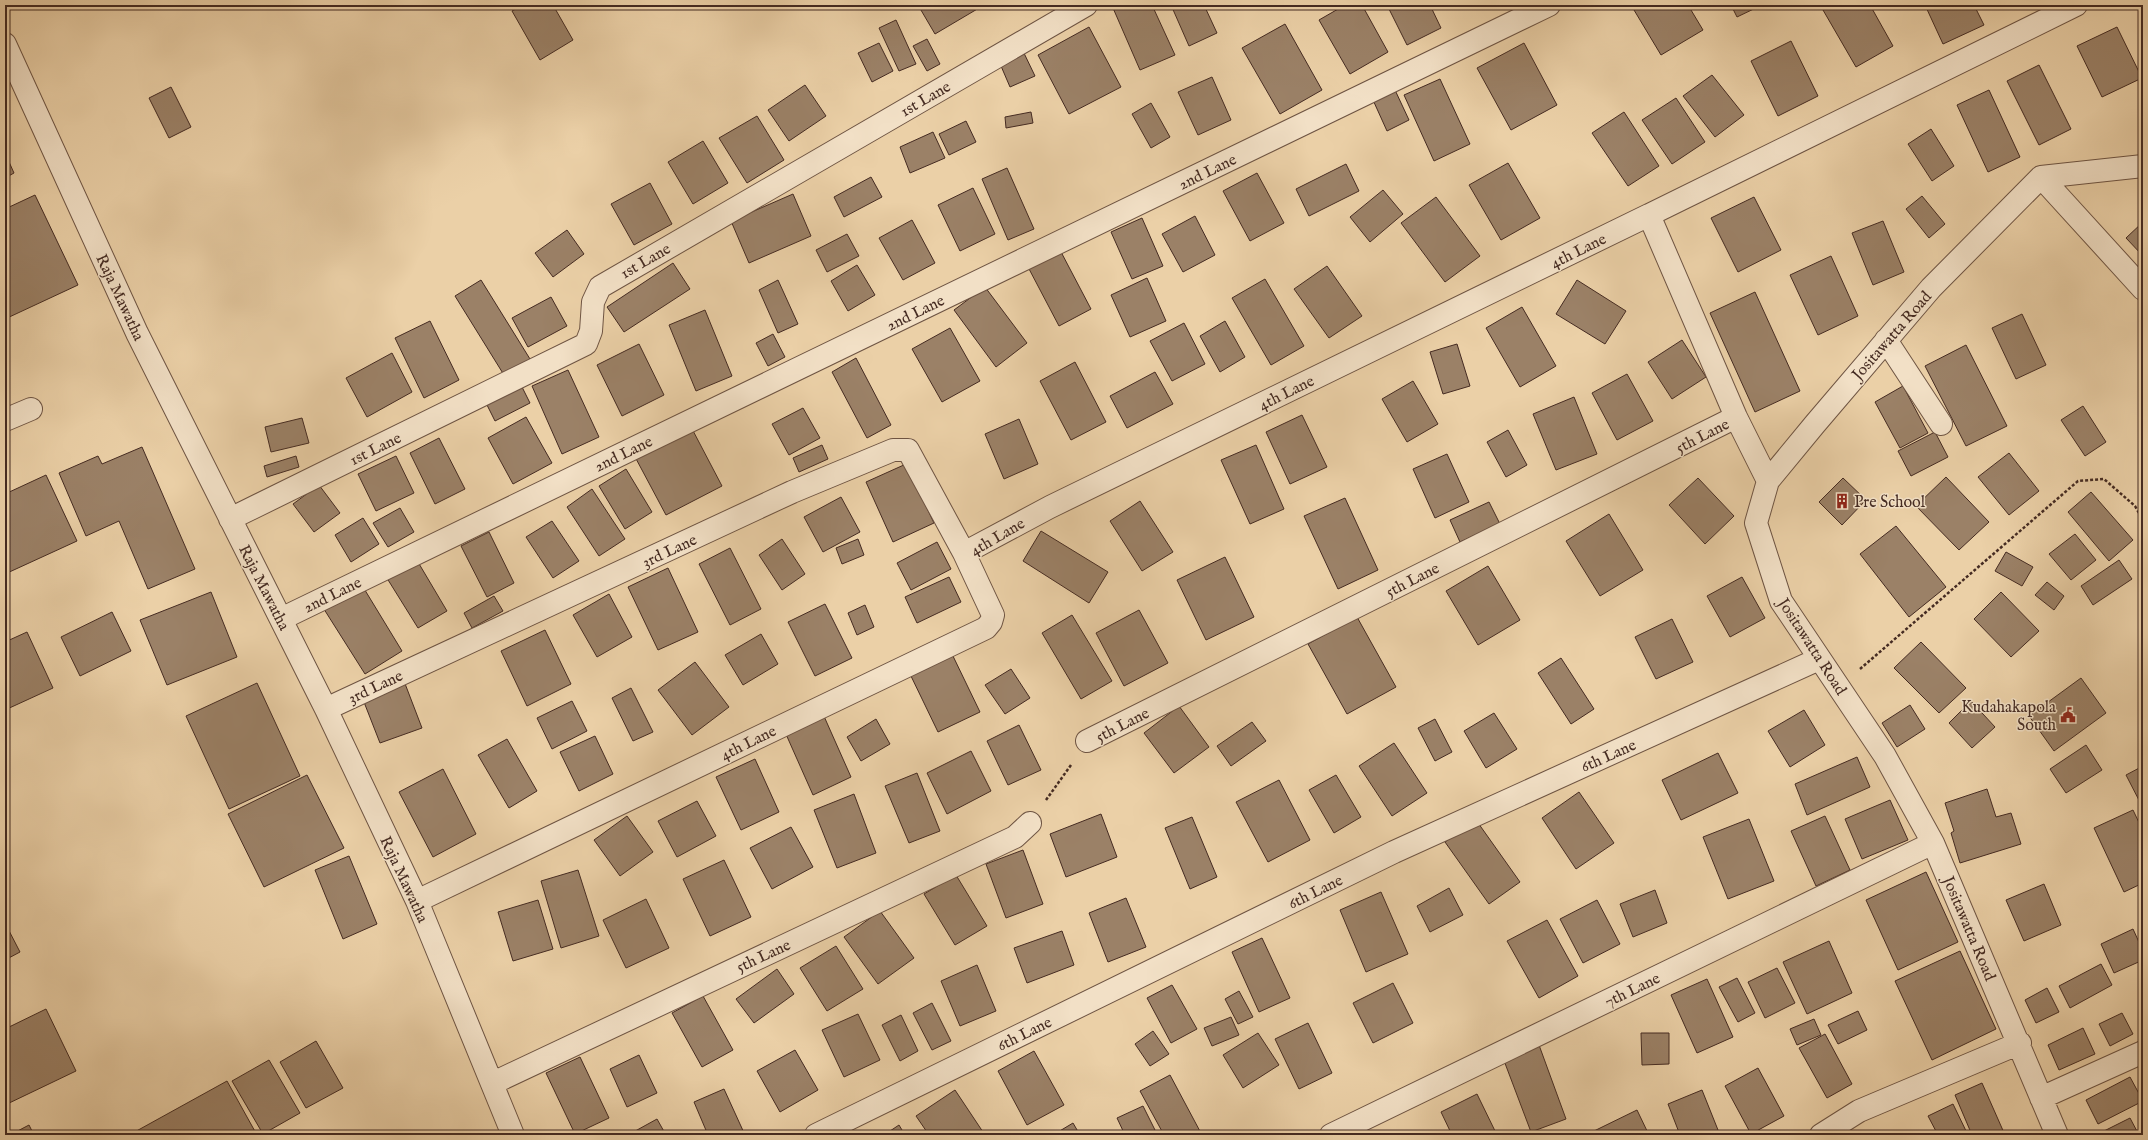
<svg xmlns="http://www.w3.org/2000/svg" width="2148" height="1140" font-family="'IM FELL English',serif">
<rect width="100%" height="100%" fill="#ebd0a7"/>
<filter id="stains"><feTurbulence type="fractalNoise" baseFrequency=".005" numOctaves="4"/><feColorMatrix values="0 0 0 0 .2 0 0 0 0 .09 0 0 0 0 .02 0 0 0 .5 -.17"/></filter>
<radialGradient id="worn" r=".72"><stop offset=".6" stop-color="#630" stop-opacity="0"/><stop offset="1" stop-color="#630" stop-opacity=".3"/></radialGradient>
<path fill="#9b8167" stroke="#452b22" d="M523,5H553L573,40L540,60L512,11Z
M918,5H977L979,8L935,34Z
M1120,5H1152L1175,55L1140,70L1113,8Z
M1171,5H1204L1217,33L1189,46Z
M1224,5H1237L1226,9Z
M1345,5H1362L1388,52L1350,74L1319,20Z
M1387,5H1430L1441,28L1407,45Z
M1631,5H1688L1703,30L1661,55Z
M1731,5H1762L1737,17Z
M1833,5H1870L1893,46L1856,67L1823,10Z
M1925,5H1974L1984,25L1943,44Z
M896,20L916,64L899,71L879,28Z
M1285,24L1322,90L1280,114L1242,48Z
M1089,27L1121,87L1069,114L1038,55Z
M2117,27L2142,78L2102,97L2077,46Z
M927,39L940,64L927,71L913,46Z
M1791,41L1818,96L1778,116L1751,61Z
M879,43L893,71L872,82L858,53Z
M1524,43L1557,105L1511,130L1477,68Z
M1022,49L1035,76L1010,87L998,59Z
M2039,65L2071,129L2039,145L2007,81Z
M1712,75L1744,115L1715,137L1683,96Z
M1212,77L1231,120L1198,135L1178,92Z
M1440,79L1470,144L1434,161L1404,95Z
M805,85L826,116L789,141L768,110Z
M171,87L191,127L169,138L149,98Z
M1395,90L1409,120L1387,131L1373,100Z
M1989,90L2020,157L1988,172L1957,105Z
M1676,98L1705,142L1672,164L1642,120Z
M1151,103L1170,137L1151,148L1132,114Z
M1031,112L1033,123L1006,128L1005,117Z
M1624,112L1659,166L1628,186L1592,133Z
M757,116L784,160L747,183L719,138Z
M966,121L976,142L949,155L939,134Z
M1931,129L1954,166L1932,181L1908,144Z
M933,132L945,158L910,173L900,147Z
M703,141L728,183L693,204L668,162Z
M5,153L14,173L5,178Z
M1508,163L1540,218L1501,240L1469,185Z
M1346,164L1359,191L1309,216L1296,189Z
M1007,168L1034,229L1008,240L982,179Z
M1257,173L1284,223L1250,241L1223,191Z
M871,177L882,197L844,217L834,197Z
M650,183L672,224L634,245L611,204Z
M973,188L995,234L960,251L938,205Z
M1383,190L1403,214L1370,242L1350,217Z
M793,194L811,236L749,263L731,221Z
M35,195L78,285L5,319V209Z
M1922,196L1945,224L1929,238L1906,209Z
M1436,197L1480,256L1445,282L1401,223Z
M1754,197L1781,250L1738,272L1711,218Z
M1195,216L1215,255L1183,272L1162,234Z
M1142,218L1163,266L1132,279L1111,232Z
M912,220L935,263L903,280L879,238Z
M1883,221L1904,272L1873,285L1852,233Z
M2143,222V256L2126,238Z
M567,230L584,254L553,277L535,253Z
M847,234L859,256L827,272L816,250Z
M1060,250L1091,309L1059,326L1028,267Z
M1831,256L1858,316L1818,335L1790,275Z
M673,263L690,289L624,332L607,307Z
M857,265L875,295L848,311L831,281Z
M1327,266L1362,316L1329,338L1294,289Z
M1147,278L1166,321L1130,337L1111,295Z
M1265,279L1304,346L1271,365L1232,298Z
M481,280L530,359L504,375L455,296Z
M778,280L798,324L778,333L759,290Z
M1577,280L1626,311L1605,344L1556,314Z
M985,287L1027,343L996,367L954,310Z
M1755,292L1800,391L1755,412L1710,313Z
M551,297L567,326L528,347L512,318Z
M1522,307L1556,366L1520,387L1486,328Z
M705,310L732,376L696,391L669,325Z
M2022,314L2046,365L2016,379L1992,328Z
M430,321L459,380L424,398L395,338Z
M1225,321L1245,357L1220,372L1200,336Z
M1184,323L1205,364L1172,381L1150,341Z
M950,328L980,381L942,402L912,349Z
M773,334L785,357L768,366L756,343Z
M1682,340L1706,377L1672,399L1648,362Z
M639,344L664,395L622,416L597,365Z
M1457,344L1470,386L1443,394L1430,352Z
M1966,345L2007,426L1966,446L1925,366Z
M392,353L412,392L367,417L346,378Z
M856,358L891,425L867,438L832,372Z
M1075,362L1106,422L1071,440L1040,381Z
M568,370L599,437L562,454L532,386Z
M1155,372L1173,404L1127,428L1110,396Z
M1627,374L1653,421L1617,440L1592,393Z
M1413,381L1438,424L1407,442L1382,399Z
M520,383L530,403L495,421L485,401Z
M1903,386L1928,433L1900,448L1875,402Z
M1574,397L1597,454L1556,470L1533,414Z
M2083,406L2106,442L2085,456L2061,420Z
M803,408L820,438L789,455L772,424Z
M1302,415L1327,467L1290,484L1266,432Z
M526,417L552,463L513,484L488,438Z
M302,418L309,443L271,452L265,427Z
M1019,419L1038,464L1004,479L985,434Z
M690,425L722,486L666,515L634,455Z
M1508,430L1527,465L1506,477L1487,442Z
M1935,432L1948,457L1911,476L1898,451Z
M439,438L465,489L435,504L410,453Z
M822,445L828,459L799,472L793,458Z
M1256,445L1284,509L1250,524L1221,460Z
M142,447L195,569L148,589L119,521L86,536L59,473L98,456L102,464Z
M2009,453L2039,491L2009,515L1978,477Z
M1447,454L1469,502L1435,518L1413,469Z
M296,456L299,467L267,477L264,466Z
M396,456L414,493L376,511L358,474Z
M906,464L934,523L893,542L866,482Z
M626,469L652,512L625,529L599,486Z
M46,475L77,541L5,574V494Z
M1946,477L1989,522L1959,550L1916,506Z
M1698,478L1734,516L1705,544L1669,505Z
M1843,478L1866,500L1842,525L1819,502Z
M319,485L340,513L314,532L293,504Z
M592,489L625,539L599,556L567,507Z
M2091,492L2133,540L2109,561L2068,512Z
M841,497L860,532L823,552L804,517Z
M1345,498L1378,570L1338,589L1304,516Z
M1140,501L1173,552L1142,571L1110,521Z
M1489,502L1500,524L1460,542L1450,520Z
M400,508L414,532L388,547L373,523Z
M1609,514L1643,570L1600,596L1566,541Z
M363,518L379,544L351,562L335,535Z
M552,521L579,561L553,578L526,537Z
M1896,526L1946,587L1909,617L1860,554Z
M1041,531L1108,572L1089,603L1023,561Z
M489,532L514,583L487,597L461,546Z
M2075,534L2096,560L2071,580L2049,554Z
M782,539L805,574L782,590L759,555Z
M858,539L864,555L842,564L836,548Z
M937,542L951,569L911,590L897,563Z
M730,548L761,609L730,625L699,564Z
M2006,552L2033,567L2022,586L1995,571Z
M415,557L447,611L418,628L385,575Z
M1225,557L1254,617L1206,640L1177,580Z
M2119,560L2132,579L2093,605L2081,586Z
M1488,566L1520,620L1478,645L1446,591Z
M668,568L698,632L658,650L628,587Z
M949,577L961,602L917,623L905,597Z
M1742,577L1765,618L1730,637L1707,596Z
M360,582L402,651L365,674L322,606Z
M2047,582L2064,596L2054,610L2035,595Z
M211,592L237,657L167,685L140,620Z
M2001,592L2039,631L2011,657L1974,619Z
M609,594L632,637L597,657L573,615Z
M494,596L503,611L472,628L464,613Z
M825,604L852,658L815,676L788,622Z
M865,605L874,627L857,635L848,613Z
M1139,610L1168,663L1124,686L1096,633Z
M112,612L131,651L80,676L61,637Z
M1072,615L1112,681L1081,699L1042,633Z
M1357,617L1396,687L1347,714L1308,644Z
M1672,619L1693,662L1656,679L1635,637Z
M545,630L571,684L527,706L501,651Z
M27,632L53,688L5,710V642Z
M761,634L778,664L743,685L725,655Z
M1921,642L1966,688L1939,713L1894,668Z
M952,654L980,712L938,732L910,674Z
M1561,658L1594,709L1571,724L1538,673Z
M695,662L729,707L692,735L658,690Z
M1011,669L1030,698L1005,714L985,685Z
M2081,678L2106,713L2054,751L2029,716Z
M404,681L422,728L380,743L362,697Z
M257,683L300,776L229,809L186,716Z
M631,688L653,732L633,741L612,698Z
M572,701L587,731L552,749L537,718Z
M1971,701L1995,727L1972,748L1949,723Z
M1910,705L1925,729L1897,747L1882,723Z
M1179,706L1209,747L1174,773L1144,733Z
M1804,710L1825,745L1790,767L1768,731Z
M1494,713L1517,749L1486,768L1464,731Z
M823,714L851,777L813,795L785,732Z
M876,719L890,744L861,761L847,737Z
M1435,719L1452,752L1435,761L1418,728Z
M1252,722L1266,741L1231,766L1217,746Z
M1019,725L1041,770L1008,785L987,741Z
M595,736L613,774L579,791L560,752Z
M507,739L537,791L509,808L478,755Z
M1394,743L1427,793L1392,816L1359,766Z
M2086,745L2102,770L2066,793L2050,769Z
M971,751L991,791L947,814L927,773Z
M1718,753L1738,793L1681,820L1662,780Z
M1857,757L1870,787L1807,815L1795,784Z
M755,759L779,812L741,830L716,777Z
M2143,766V808L2126,775Z
M443,769L476,834L433,857L399,792Z
M917,773L940,831L909,843L885,786Z
M307,775L344,848L264,887L228,814Z
M1336,775L1361,817L1334,833L1309,790Z
M1279,780L1310,840L1268,862L1236,802Z
M1987,789L1996,817L2011,813L2021,844L1960,863L1951,833L1954,831L1945,803Z
M1579,792L1614,843L1576,869L1542,818Z
M854,794L876,853L837,868L814,810Z
M1890,800L1908,840L1862,859L1845,819Z
M697,801L716,836L677,857L658,821Z
M2133,810L2143,831V883L2124,892L2094,828Z
M1101,814L1117,857L1066,877L1050,834Z
M627,816L653,852L620,876L594,840Z
M1825,816L1850,870L1816,886L1791,831Z
M1192,817L1217,877L1190,889L1165,828Z
M1749,819L1774,881L1728,899L1703,837Z
M1476,820L1520,882L1489,904L1445,842Z
M791,827L813,867L772,889L750,848Z
M1023,850L1043,904L1006,918L986,864Z
M349,856L377,924L343,939L315,870Z
M724,860L751,917L710,936L683,879Z
M578,870L599,936L561,948L541,881Z
M1926,872L1958,942L1898,970L1866,900Z
M956,875L987,926L955,945L924,894Z
M2044,884L2061,925L2024,941L2006,900Z
M1449,888L1463,915L1430,932L1417,906Z
M1655,890L1667,923L1633,937L1620,904Z
M1381,892L1408,954L1366,972L1340,910Z
M1126,898L1146,947L1108,962L1089,913Z
M646,899L669,948L626,968L603,920Z
M538,900L553,949L513,961L498,912Z
M1597,900L1620,944L1583,963L1560,919Z
M880,911L914,958L878,984L844,937Z
M1547,920L1578,976L1539,998L1507,941Z
M5,923L20,952L5,960Z
M2133,929L2143,951V960L2114,973L2101,944Z
M1062,931L1074,965L1027,983L1014,948Z
M1262,938L1290,998L1259,1012L1232,952Z
M1829,941L1852,993L1807,1014L1783,962Z
M836,946L863,989L827,1011L800,968Z
M1960,951L1996,1029L1932,1060L1895,981Z
M2101,964L2112,985L2070,1008L2059,986Z
M977,965L996,1011L960,1026L941,981Z
M1777,968L1795,1003L1765,1018L1748,982Z
M777,969L794,994L754,1023L736,999Z
M1737,978L1755,1013L1738,1022L1719,987Z
M1707,979L1733,1037L1697,1053L1671,995Z
M1393,983L1413,1023L1373,1043L1353,1003Z
M1172,985L1197,1029L1171,1043L1147,998Z
M2047,988L2059,1012L2036,1023L2025,1000Z
M1239,991L1253,1017L1238,1024L1225,999Z
M703,996L733,1050L702,1067L672,1013Z
M932,1003L951,1041L932,1050L913,1013Z
M46,1009L76,1071L5,1105V1029Z
M1858,1011L1867,1030L1838,1044L1828,1025Z
M2122,1013L2133,1034L2110,1046L2099,1024Z
M858,1014L880,1060L844,1077L822,1030Z
M901,1015L918,1051L900,1061L882,1025Z
M1231,1017L1239,1035L1212,1046L1204,1028Z
M1814,1019L1821,1035L1797,1045L1790,1029Z
M1308,1023L1332,1073L1299,1089L1275,1039Z
M2083,1028L2095,1054L2059,1070L2048,1045Z
M1153,1031L1169,1054L1150,1066L1135,1044Z
M1258,1033L1279,1065L1243,1088L1223,1055Z
M1641,1033H1669V1064L1642,1065Z
M1825,1034L1852,1084L1827,1098L1799,1048Z
M316,1041L343,1088L306,1108L280,1062Z
M1539,1045L1566,1119L1531,1132L1503,1058Z
M795,1050L818,1090L780,1112L757,1071Z
M1034,1051L1064,1105L1027,1125L998,1071Z
M639,1055L657,1093L627,1107L610,1069Z
M580,1057L609,1118L575,1134L546,1073Z
M269,1060L300,1113L263,1134L232,1081Z
M1758,1068L1784,1116L1751,1134L1725,1086Z
M1170,1075L1202,1135H1164L1140,1091Z
M2130,1077L2143,1101L2098,1124L2086,1100Z
M227,1081L257,1135H131V1134Z
M1982,1083L2005,1135H1972L1955,1095Z
M724,1089L745,1135H708L694,1102Z
M955,1090L985,1135H929L916,1116Z
M1702,1090L1720,1135H1680L1668,1104Z
M1477,1094L1497,1135H1452L1441,1112Z
M1953,1104L1968,1135H1938L1928,1116Z
M1143,1106L1155,1130L1143,1135H1125L1117,1118Z
M1637,1110L1649,1135H1596L1594,1131Z
M2130,1118L2139,1135H2098V1134Z
M657,1119L666,1135H628Z
M1073,1123L1080,1135H1053Z
M29,1125L34,1135H10Z
M899,1125L905,1135H884Z"/>
<g fill="none" stroke-linecap="round" stroke-linejoin="round">
<g stroke="#6e5443" stroke-width="24">
<path id="minor" d="M5,44L137,333L326,709L417,901L513,1135
M2041,177L2143,289
M1886,340L1941,424
M5,420L31,409
M1768,481L1736,417L1649,215L2076,5
M230,519L586,344L591,331L593,302L600,287L1086,5
M281,619L1549,5
M326,709L792,492L893,450H908L964,553
M1087,741L1736,417
M417,901L986,628L991,622L993,615L964,553L1050,507L1649,215
M493,1083L1015,837L1030,823
M2041,1098L2143,1052
M816,1135L1394,852L1819,659
M1331,1135L1933,843
M1821,1135L1859,1111L2020,1043
M2057,1135L1933,843L1885,756L1781,601L1756,523L1768,481L1815,424L1931,288L2041,177L2143,166"/>
</g>
<path stroke="#452b22" stroke-width="2.5" stroke-dasharray="3 2" stroke-linecap="butt" d="M1860,669L2078,481L2104,479L2135,506L2143,520
M1046,800L1071,765"/>
<use href="#minor" stroke="#f2e0c6" stroke-width="22"/>
</g>
<defs>
<g id="building-bare" transform="scale(1.2)"><path d="M-4-6H4V6H1V3H-1V6H-4ZM-2.5-4.3h1.7v1.8h-1.7ZM.8-4.3h1.7v1.8H.8ZM-2.5-1h1.7V.8h-1.7ZM.8-1h1.7V.8H.8Z" fill="#8f2418" stroke="#f2e0c6" stroke-width="2.5" paint-order="stroke"/></g>
<g id="civic-bare" transform="scale(1.2)"><path d="M-.6-6.5H3V-4.5H.6V-3L4-1V1h2V6H-6V1h2V-1L-.6-3ZM-1.2 2.5V6h2.4V2.5Z" fill="#8f2418" stroke="#f2e0c6" stroke-width="2.5" paint-order="stroke"/></g>
</defs>
<g fill-rule="evenodd">
<use href="#building-bare" x="1842" y="501"/>
<use href="#civic-bare" x="2068" y="715"/>
</g>
<g text-anchor="middle" stroke-width="3" stroke-linejoin="round" paint-order="stroke">
<g font-size="16" fill="#452b22" stroke="#f2e0c6">
<text transform="translate(925 98) rotate(-30)" y="6">1st Lane</text>
<text transform="translate(1207 171) rotate(-26)" y="6">2nd Lane</text>
<text transform="translate(1578 250) rotate(-26)" y="6">4th Lane</text>
<text transform="translate(645 260) rotate(-30)" y="6">1st Lane</text>
<text transform="translate(121 297) rotate(65)" y="6">Raja Mawatha</text>
<text transform="translate(915 312) rotate(-26)" y="6">2nd Lane</text>
<text transform="translate(1891 335) rotate(-49)" y="6">Jositawatta Road</text>
<text transform="translate(1286 392) rotate(-26)" y="6">4th Lane</text>
<text transform="translate(1702 435) rotate(-27)" y="6">5th Lane</text>
<text transform="translate(375 448) rotate(-26)" y="6">1st Lane</text>
<text transform="translate(623 453) rotate(-26)" y="6">2nd Lane</text>
<text transform="translate(997 536) rotate(-30)" y="6">4th Lane</text>
<text transform="translate(669 550) rotate(-25)" y="6">3rd Lane</text>
<text transform="translate(1412 579) rotate(-27)" y="6">5th Lane</text>
<text transform="translate(265 587) rotate(63)" y="6">Raja Mawatha</text>
<text transform="translate(332 594) rotate(-26)" y="6">2nd Lane</text>
<text transform="translate(1813 646) rotate(57)" y="6">Jositawatta Road</text>
<text transform="translate(375 686) rotate(-25)" y="6">3rd Lane</text>
<text transform="translate(1122 724) rotate(-27)" y="6">5th Lane</text>
<text transform="translate(748 742) rotate(-26)" y="6">4th Lane</text>
<text transform="translate(1608 755) rotate(-24)" y="6">6th Lane</text>
<text transform="translate(405 879) rotate(65)" y="6">Raja Mawatha</text>
<text transform="translate(1315 891) rotate(-26)" y="6">6th Lane</text>
<text transform="translate(1970 928) rotate(67)" y="6">Jositawatta Road</text>
<text transform="translate(763 955) rotate(-25)" y="6">5th Lane</text>
<text transform="translate(1632 989) rotate(-26)" y="6">7th Lane</text>
<text transform="translate(1024 1033) rotate(-26)" y="6">6th Lane</text>
</g>
<g font-size="16" fill="#452b22" stroke="#f2e0c6" text-anchor="start">
<text x="1854" y="507">Pre School</text>
<text x="2056" y="712" text-anchor="end">Kudahakapola<tspan x="2056" dy="18">South</tspan></text>
</g>
</g>
<rect width="2148" height="1140" fill="none" stroke="#ebd0a7" stroke-width="20"/>
<rect x="6" y="6" width="2136" height="1128" fill="none" stroke="#452b22" stroke-width="2"/>
<rect x="10" y="10" width="2128" height="1120" fill="none" stroke="#452b22"/>
<rect width="100%" height="100%" filter="url(#stains)"/>
<rect width="100%" height="100%" fill="url(#worn)"/>
</svg>
